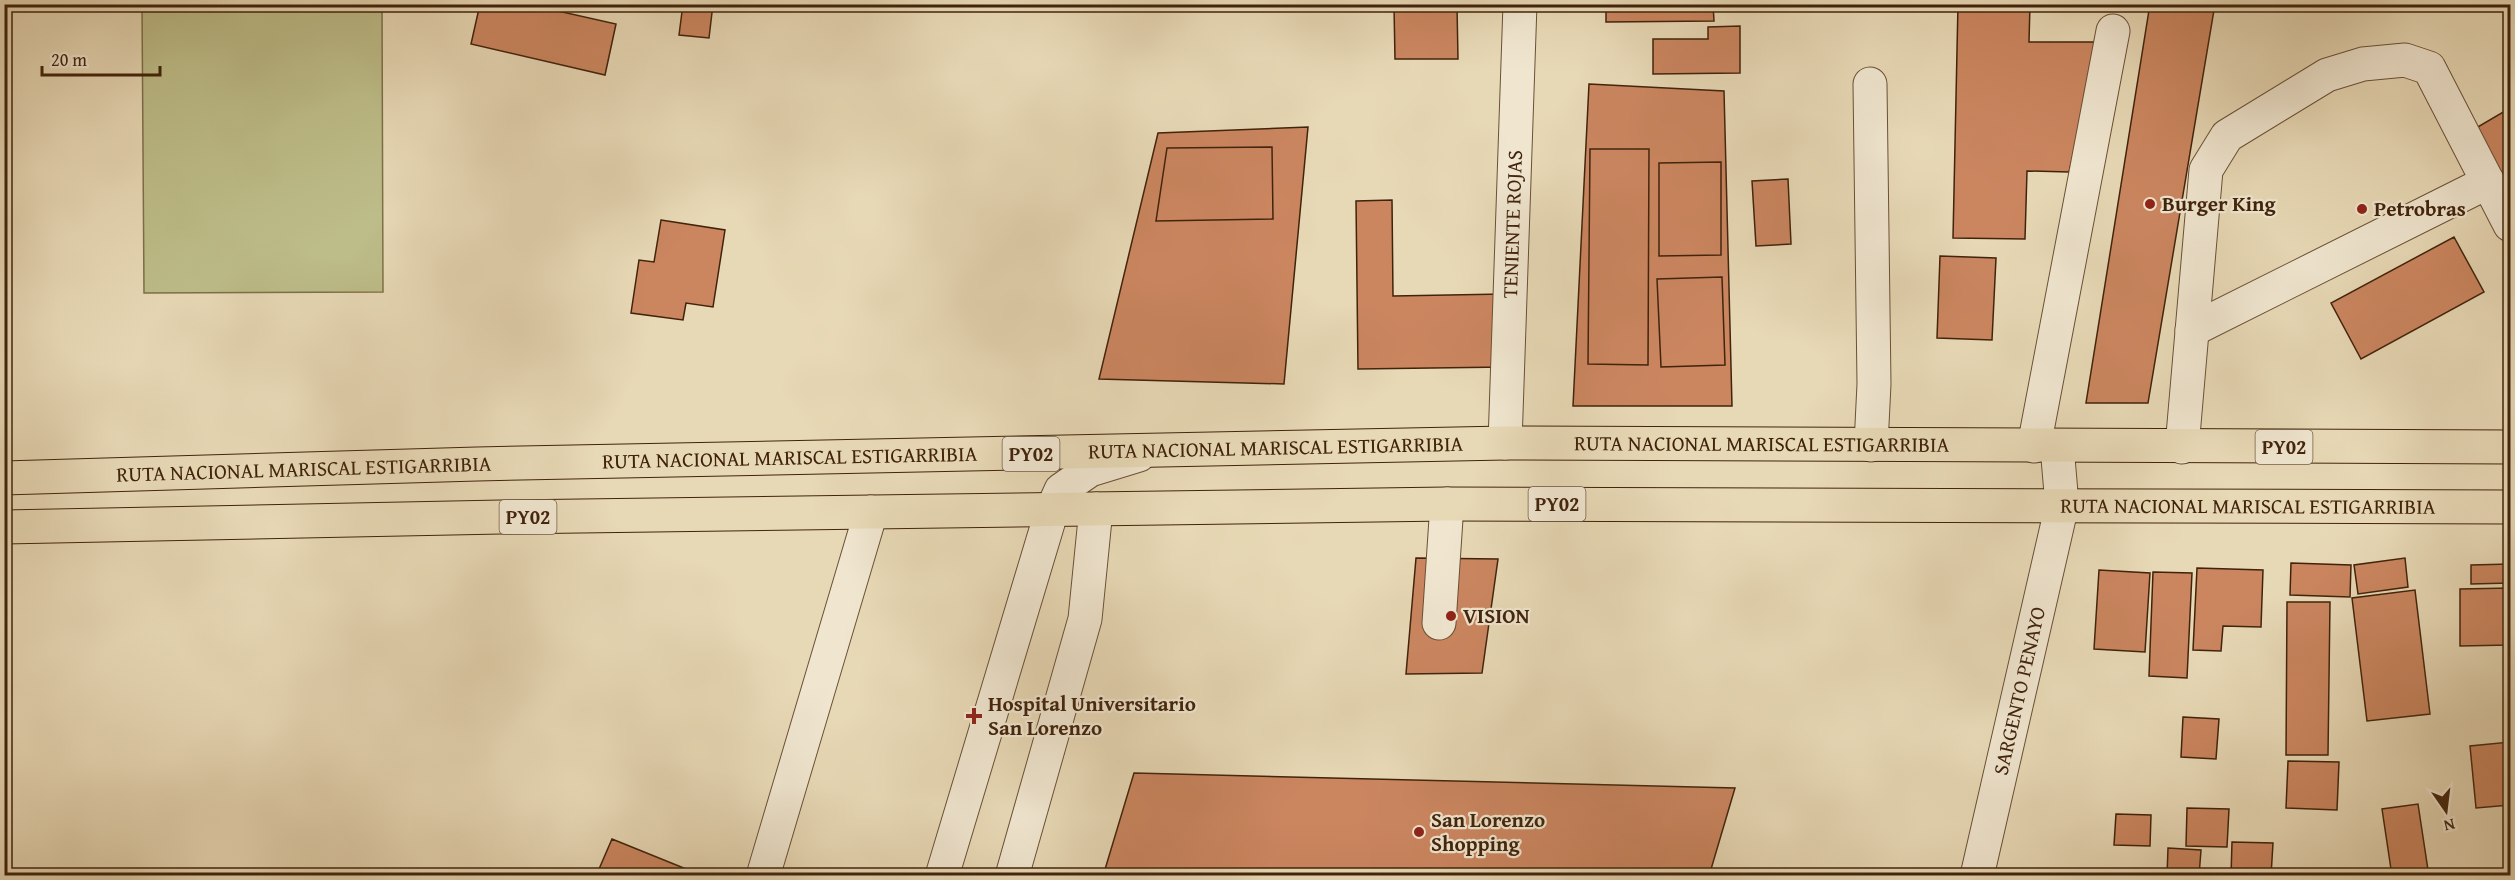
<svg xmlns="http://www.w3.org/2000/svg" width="2515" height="880" font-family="'Gentium Book Plus',serif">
<rect width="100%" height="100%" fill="#e8d9b6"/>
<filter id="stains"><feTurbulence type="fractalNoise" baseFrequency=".00333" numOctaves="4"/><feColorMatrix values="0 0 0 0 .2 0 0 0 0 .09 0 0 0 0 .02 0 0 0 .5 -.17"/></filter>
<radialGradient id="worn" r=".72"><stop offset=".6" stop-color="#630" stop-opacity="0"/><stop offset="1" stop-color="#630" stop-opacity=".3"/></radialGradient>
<path fill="#bdbd89" stroke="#7e704a" stroke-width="1.5" d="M142,5H382L383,292L144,293Z"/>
<path fill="#cb8660" stroke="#40230c" stroke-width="1.5" d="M480,4H527L616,24L605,75L471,44Z
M683,4H713L709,38L679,35Z
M1606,4H1713L1714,21L1606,22Z
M1958,4H2030L2029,42H2101L2069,172L2027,171L2025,239L1953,238Z
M2150,4H2215L2148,403H2086Z
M1394,6H1457L1458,59H1395Z
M1740,26V73L1653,74V39H1708V27Z
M1589,84L1724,91L1732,406H1573Z
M2510,108V188L2476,128Z
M1308,127L1284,384L1099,379L1158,133Z
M1272,147L1273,219L1156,221L1167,148Z
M1590,149H1649L1648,365L1588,364Z
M1721,162V255L1659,256V163Z
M1788,179L1791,244L1756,246L1752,181Z
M1392,200L1393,296L1504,294L1505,367L1358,369L1356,201Z
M661,220L725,230L713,307L686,303L683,320L631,313L639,260L654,262Z
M2454,237L2484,292L2361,359L2331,303Z
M1940,256L1996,258L1992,340L1937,338Z
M1722,277L1725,365L1661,367L1657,279Z
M1416,558L1498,559L1482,673L1406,674Z
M2405,558L2408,587L2358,594L2354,565Z
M2291,563L2351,565L2350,597L2290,595Z
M2510,564V583L2471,584V565Z
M2197,568L2263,570L2261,627L2223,626L2221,651L2193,650Z
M2099,570L2150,573L2145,652L2094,649Z
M2153,572L2192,573L2187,678L2149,676Z
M2510,588V645L2460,646V589Z
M2415,590L2430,714L2367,721L2352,598Z
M2287,602H2330L2328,755H2286Z
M2183,717L2219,719L2216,759L2181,757Z
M2510,742V805L2476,808L2470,746Z
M2288,761L2339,762L2337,810L2286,808Z
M1134,773L1735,788L1709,876H1103Z
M2418,804L2428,870L2392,876L2382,809Z
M2187,808L2229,809L2227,847L2186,846Z
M2116,814L2151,815L2150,846L2114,845Z
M612,839L696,873L695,876H596Z
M2232,842L2273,843L2271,876H2231Z
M2168,848L2201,850L2199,876H2167Z
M2042,871L2072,876H2041Z
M2467,872V876H2443Z"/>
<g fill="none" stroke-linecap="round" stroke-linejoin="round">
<g stroke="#6a5036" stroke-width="35">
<g id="minor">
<path d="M1870,84L1874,384L1871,445"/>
<path d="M2192,330L2488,182"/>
<path id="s1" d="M1505,443L1520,4"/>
<path d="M2034,446L2113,31"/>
<path d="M2182,447L2206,170L2227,136L2327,75L2363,64L2405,60L2429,68L2510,225"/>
<path d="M1439,623L1447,504"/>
<path d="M763,876L871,512"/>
<path d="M942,876L1052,510L1061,490L1090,470L1139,455"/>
<path d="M1012,876L1085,619L1096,509"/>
<path id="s2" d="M1977,876L2062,505L2057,446"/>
</g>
</g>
<g stroke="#40230c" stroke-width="35">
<g id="highway">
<path id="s3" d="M4,478L477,464L1505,443L2510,447"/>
<path id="s4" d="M4,527L501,517L1447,504L2510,507"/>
</g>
</g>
<use href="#minor" stroke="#f0e6d0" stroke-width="33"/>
<use href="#highway" stroke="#e8d9b6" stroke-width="33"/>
</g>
<g fill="#8f2418" stroke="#f0e6d0" stroke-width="2">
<circle cx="2150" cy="204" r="6"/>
<circle cx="2362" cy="209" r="6"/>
<circle cx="1451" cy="616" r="6"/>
<path d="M971 707h6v6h6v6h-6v6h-6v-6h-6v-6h6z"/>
<circle cx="1419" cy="832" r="6"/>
</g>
<g text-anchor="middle" stroke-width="4.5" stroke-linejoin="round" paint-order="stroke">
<g fill="#f0e6d0" stroke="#755e47" stroke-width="1.5">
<rect x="2255.5" y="430" width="57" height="34" rx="4.5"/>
<rect x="1002.5" y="437" width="57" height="34" rx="4.5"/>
<rect x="1528.5" y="487" width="57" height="34" rx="4.5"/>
<rect x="499.5" y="500" width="57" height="34" rx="4.5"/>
</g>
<g font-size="20" font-weight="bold" fill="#40230c">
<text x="2284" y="454">PY02</text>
<text x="1031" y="461">PY02</text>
<text x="1557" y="511">PY02</text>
<text x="528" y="524">PY02</text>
</g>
<g font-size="21" font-weight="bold" fill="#40230c" stroke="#f0e6d0" text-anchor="start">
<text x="2162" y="211">Burger King</text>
<text x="2374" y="216">Petrobras</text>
<text x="1463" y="623">VISION</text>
<text x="988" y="711">Hospital Universitario<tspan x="988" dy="24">San Lorenzo</tspan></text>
<text x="1431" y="827">San Lorenzo<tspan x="1431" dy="24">Shopping</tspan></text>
</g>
<g font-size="21" fill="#40230c" stroke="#f0e6d0">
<text dy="7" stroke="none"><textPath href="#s1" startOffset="219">TENIENTE ROJAS</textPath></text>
<text dy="7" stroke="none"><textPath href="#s3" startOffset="1758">RUTA NACIONAL MARISCAL ESTIGARRIBIA</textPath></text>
<text dy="7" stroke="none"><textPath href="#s3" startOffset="1272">RUTA NACIONAL MARISCAL ESTIGARRIBIA</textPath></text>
<text dy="7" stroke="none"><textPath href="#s3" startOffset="786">RUTA NACIONAL MARISCAL ESTIGARRIBIA</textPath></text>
<text dy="7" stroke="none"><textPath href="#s3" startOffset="300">RUTA NACIONAL MARISCAL ESTIGARRIBIA</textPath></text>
<text dy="7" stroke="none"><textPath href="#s4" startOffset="2244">RUTA NACIONAL MARISCAL ESTIGARRIBIA</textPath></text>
<text dy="7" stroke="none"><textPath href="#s2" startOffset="190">SARGENTO PENAYO</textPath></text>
</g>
</g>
<rect width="2515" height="880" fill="none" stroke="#e8d9b6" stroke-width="24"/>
<rect x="6" y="6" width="2503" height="868" fill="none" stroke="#40230c" stroke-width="3"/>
<rect x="12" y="12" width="2491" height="856" fill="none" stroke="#40230c" stroke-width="1.5"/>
<g transform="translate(2446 811) rotate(166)" stroke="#f0e6d0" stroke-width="4.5" paint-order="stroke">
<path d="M0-4.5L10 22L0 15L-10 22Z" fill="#40230c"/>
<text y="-9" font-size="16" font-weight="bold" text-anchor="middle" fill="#40230c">N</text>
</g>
<path d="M42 66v9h118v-9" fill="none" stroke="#40230c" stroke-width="3"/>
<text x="51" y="66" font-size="18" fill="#40230c" stroke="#f0e6d0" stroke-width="4.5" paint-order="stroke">20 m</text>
<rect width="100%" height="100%" filter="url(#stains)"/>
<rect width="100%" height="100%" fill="url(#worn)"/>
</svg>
